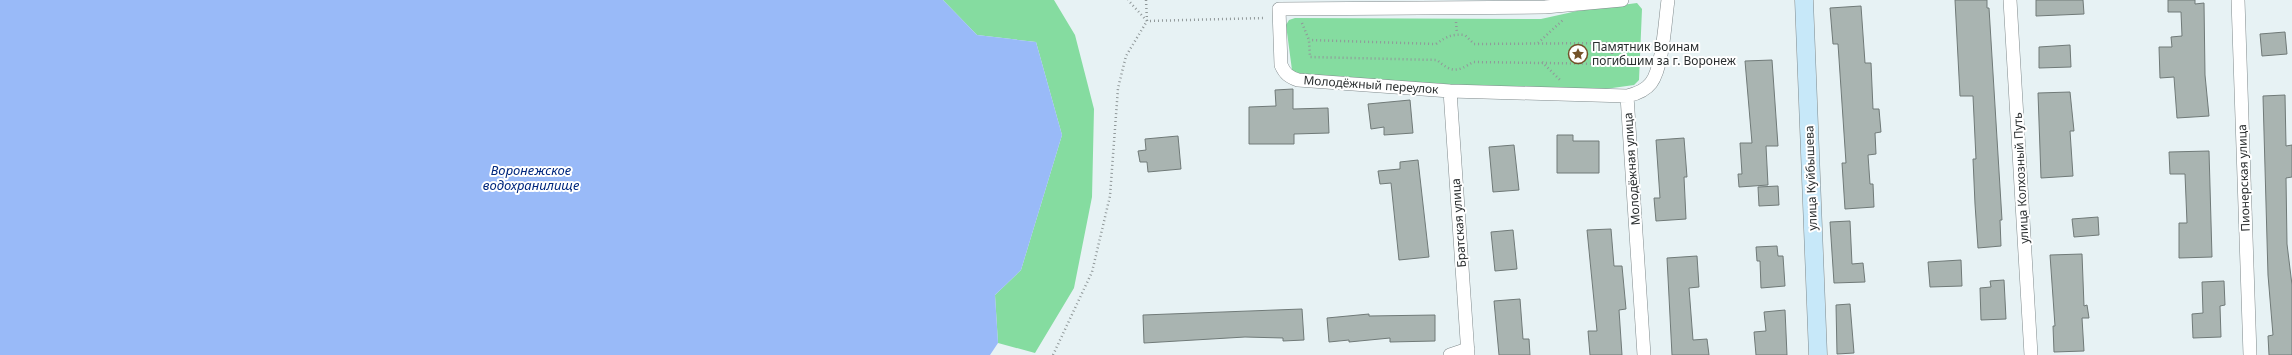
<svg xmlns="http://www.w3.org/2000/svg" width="2292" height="355" font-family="'Noto Sans',sans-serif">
<rect width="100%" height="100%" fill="#e7f2f4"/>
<path fill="#85dca0" d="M943,0H1054L1075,35L1094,109L1092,197L1074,288L1035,353L998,343L995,295L1021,270L1062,135L1036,42L977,35Z
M1637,3L1642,9L1639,80L1634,85L1591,91L1473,89L1446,84L1334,79L1296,74L1292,70L1286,25L1289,20L1295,18L1541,19L1577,11Z"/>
<path fill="#99baf8" d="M0,0H943L977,35L1036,42L1062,135L1021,270L995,295L998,343L990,355H0Z"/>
<path fill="#a9b4b1" stroke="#707a78" d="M1955,0H1987V8H1989L2002,220H2000L2001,246L1978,248L1975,204L1973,159H1976L1973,96H1960Z
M2036,0H2083L2084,14L2036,16Z
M2168,0H2195V4L2204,3L2205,75L2209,116L2177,118L2174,77L2160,78L2159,47H2172L2171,37L2182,36L2181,12H2168Z
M1861,6L1865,63H1871L1873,109H1879L1881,132L1875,133L1876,154L1868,155L1870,184H1873L1874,207L1845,209L1842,163H1846L1838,44H1833L1830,8Z
M2285,32L2287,54L2262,56L2260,34Z
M2070,45L2071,67L2039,68V47Z
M1772,60L1778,146H1766L1768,185L1739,187L1738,174H1742L1740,143H1752L1745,61Z
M1293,89V109L1328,108L1329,133L1294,134V144H1249V107L1276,106L1275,90Z
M2070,92L2074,131H2070L2073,176L2041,178L2038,93Z
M2285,95L2286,146L2292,145V177L2286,178L2287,244L2292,285V355H2269L2268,336L2273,335L2268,275L2263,96Z
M1410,100L1413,133L1384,135V127L1371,129L1368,104Z
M1557,135H1573V141H1599V173H1557Z
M1178,136L1181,169L1148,172L1147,162H1140L1138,151L1146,150L1145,139Z
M1684,138L1687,177H1684L1686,219L1656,221L1654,198H1660L1656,140Z
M1514,145L1519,190L1493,192L1489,147Z
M2209,151L2212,257L2179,258V223H2187L2185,174H2170L2169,152Z
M1418,160L1429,257L1399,260L1391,183L1380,184L1378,171L1400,169V162Z
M1778,186L1779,205L1759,206L1758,187Z
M2098,217L2099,235L2074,237L2072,219Z
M1850,221L1852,264L1863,263L1865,282L1834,283L1830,222Z
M1611,229L1614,266H1622L1626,309L1619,310L1622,355H1590L1588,331H1597L1587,230Z
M1513,230L1517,269L1495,271L1491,232Z
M1777,246L1778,256H1783L1785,286L1761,288L1760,261H1757L1756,247Z
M2082,254L2084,306L2087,305L2089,318H2082L2084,351L2054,352L2053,326H2055L2050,255Z
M1697,256L1699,287L1689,288L1693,340L1707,339L1709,355H1672L1667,258Z
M1961,260L1962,286L1930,287L1928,262Z
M2004,280L2006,319L1981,320L1980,288L1991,287L1990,281Z
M2224,281L2225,305L2220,306L2221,337L2193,338L2192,314L2203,313L2202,282Z
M1520,299L1523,339H1529L1530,355H1499L1494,301Z
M1850,304L1854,353L1837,354L1836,305Z
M1302,309L1304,340L1283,341V338L1245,337L1144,343L1143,315Z
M1785,310L1787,355H1756L1754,332L1766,331L1764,312Z
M1369,314V316L1435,315V341L1390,342V338L1349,342V340L1329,342L1327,318Z"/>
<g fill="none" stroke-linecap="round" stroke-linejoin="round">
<g stroke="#808a8c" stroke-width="14">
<path id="street" d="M1622,0L1545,7L1279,9L1281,65C1285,74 1289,77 1298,80L1450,91L1627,96C1636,94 1645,91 1651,83C1663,67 1665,21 1668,0
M2010,0L2031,355
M2238,0L2250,355
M1450,91L1468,355
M1627,96L1644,355
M1450,355L1468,349"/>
</g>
<g stroke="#808a8c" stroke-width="19">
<path id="secondary" d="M1804,0L1818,355"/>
</g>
<path stroke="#909899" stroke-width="2.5" stroke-dasharray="1 3" stroke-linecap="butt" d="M1146,0L1147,21L1265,18
M1456,22L1457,34
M1302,23L1309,40L1310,57L1437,60C1452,73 1457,72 1473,62L1612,64V43L1474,44L1465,35C1452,34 1447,36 1436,44L1309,40
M1538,43L1564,19
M1542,62L1560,80
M1053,355L1092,272L1110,196L1118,88L1126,56L1147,21L1128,0"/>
<use href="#street" stroke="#fff" stroke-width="13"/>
<use href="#secondary" stroke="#c7e8f9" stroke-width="18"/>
</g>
<defs>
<g id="sight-ring" transform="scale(1)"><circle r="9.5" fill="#fff" stroke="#735229" stroke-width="1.5"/><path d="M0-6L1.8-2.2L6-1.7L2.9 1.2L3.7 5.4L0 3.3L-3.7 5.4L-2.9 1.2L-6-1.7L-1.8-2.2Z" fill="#735229"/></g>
</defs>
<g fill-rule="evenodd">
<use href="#sight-ring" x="1578" y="54"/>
</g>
<g text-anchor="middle" stroke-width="4" stroke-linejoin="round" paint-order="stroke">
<g font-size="12" fill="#2a2e2f" stroke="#fff" text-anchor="start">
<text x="1592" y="51">Памятник Воинам<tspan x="1592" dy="14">погибшим за г. Воронеж</tspan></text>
</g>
<g font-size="12" fill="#2a2e2f" stroke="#fff">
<text transform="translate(1371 85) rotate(4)" y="4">Молодёжный переулок</text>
<text transform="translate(1632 169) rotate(-94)" y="4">Молодёжная улица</text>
<text transform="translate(1811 178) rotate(-92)" y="4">улица Куйбышева</text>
<text transform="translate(2021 178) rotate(-93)" y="4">улица Колхозный Путь</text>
<text transform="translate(2244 178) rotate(-92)" y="4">Пионерская улица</text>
<text transform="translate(1459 223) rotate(-94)" y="4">Братская улица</text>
</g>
<g font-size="13" font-style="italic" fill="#01287e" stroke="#fff">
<text x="531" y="175">Воронежское<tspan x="531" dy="15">водохранилище</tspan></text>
</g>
</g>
</svg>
